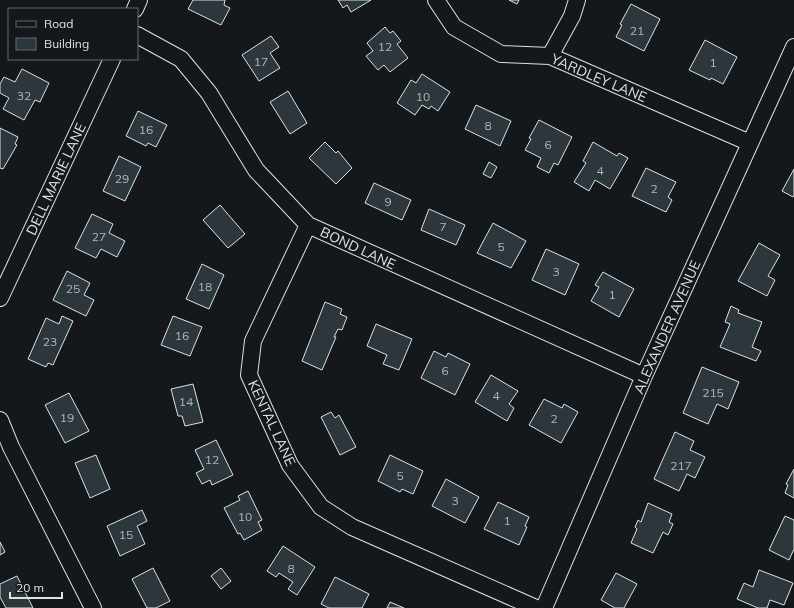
<svg xmlns="http://www.w3.org/2000/svg" width="794" height="608" font-family="Mulish,sans-serif">
<rect width="100%" height="100%" fill="#14181c"/>
<path fill="#2c363c" stroke="#d8e6dc" d="M193,0H225L224,5L230,8L221,25L188,9Z
M338,0H371L351,12L347,5L343,8Z
M509,0H519L517,4Z
M631,4L660,19L644,51L616,37L622,25L620,24Z
M385,27L390,33L393,31L401,41L397,44L408,58L390,72L384,65L378,70L366,56L373,51L367,43Z
M271,36L279,47L270,53L280,68L259,81L242,55Z
M705,40L737,57L723,84L711,78L710,80L689,70Z
M22,69L49,83L40,102L35,100L24,120L3,109L9,98L0,93V84L4,77L15,82Z
M422,74L450,92L438,111L431,106L429,109L422,105L415,115L397,103L411,80L416,83Z
M288,91L307,123L290,134L270,102Z
M476,105L511,121L500,146L465,129Z
M138,111L167,125L156,147L148,143L146,146L126,136Z
M539,120L572,137L558,165L554,163L549,173L537,167L541,158L525,150L531,139L529,138Z
M0,128L18,137L15,144L17,145L3,169L0,168Z
M325,142L336,153L338,151L352,168L336,184L309,158Z
M593,142L617,156L619,153L628,158L610,189L595,180L589,191L574,182L586,163L583,161Z
M119,156L141,167L125,201L103,191Z
M489,162L497,167L491,178L483,174Z
M646,168L676,182L668,197L672,200L666,212L632,196Z
M794,169V195L793,197L782,191Z
M374,183L411,200L402,220L365,203Z
M220,205L245,234L228,248L203,220Z
M429,209L465,225L456,245L421,230Z
M92,214L113,224L109,233L125,241L117,257L101,249L96,258L75,248Z
M493,223L526,241L511,268L477,253Z
M759,243L780,255L768,276L775,280L767,296L738,281Z
M546,249L579,264L565,295L532,280Z
M202,264L224,275L209,309L186,299Z
M67,271L90,283L84,295L94,300L86,316L53,300Z
M603,272L634,289L619,317L591,301L599,287L595,285Z
M325,302L342,309L340,314L347,317L342,330L338,329L334,337H336L322,370L302,361Z
M731,306L739,310L738,313L762,322L752,347L761,351L756,361L720,347L730,324L725,322Z
M62,316L73,321L53,365L48,363L46,367L28,359L46,318L59,324Z
M173,316L202,327L190,356L161,345Z
M376,324L412,339L399,370L383,364L387,355L367,346Z
M434,351L446,357L448,353L470,364L455,395L421,378Z
M702,367L739,382L728,409L717,404L708,424L683,413Z
M491,375L518,391L509,404L514,408L507,421L475,402Z
M193,384L203,422L185,426L182,416H178L171,389Z
M69,393L89,431L65,443L45,405Z
M544,399L562,408L564,404L578,412L561,443L529,425Z
M331,412L335,418L339,415L356,447L340,455L321,417Z
M675,432L694,441L690,450L705,457L695,478L687,474L679,491L654,479Z
M216,440L233,475L212,485L210,480L202,484L196,473L204,469L195,450Z
M96,455L110,489L90,498L75,463Z
M390,455L423,471L413,494L402,489L400,492L378,481Z
M794,469V498L785,493L788,485L786,484Z
M446,479L479,497L465,523L432,506Z
M248,491L262,520L258,522L262,530L244,540L240,533L238,534L224,508L240,500L238,496Z
M498,502L529,517L525,526L527,527L519,545L484,529Z
M648,503L672,514L669,522L673,524L668,535L663,532L653,553L631,543L637,529L635,527L638,520L641,522Z
M142,510L147,521L137,526L145,544L120,556L107,526Z
M785,516L794,520V549L789,560L769,550Z
M0,542L5,552L0,555Z
M283,546L315,567L297,595L288,589L293,582L279,573L276,577L267,571Z
M153,568L170,601L156,608H147L132,579Z
M221,568L231,581L221,589L211,576Z
M759,570L793,583L784,605L770,600L767,608H758L737,599L744,583L753,587Z
M616,573L637,584L624,608H615L601,600Z
M17,576L33,608H6L0,597V584Z
M335,577L369,594L362,608H329L321,604Z
M390,602L404,608H387Z"/>
<g fill="none" stroke-linecap="round" stroke-linejoin="round">
<g stroke="#d8e6dc" stroke-width="18">
<path id="minor" d="M436,0L454,27L501,54L550,56L750,143
M135,9L139,0
M137,35L181,59L209,93L256,170L308,225L644,376
M550,56L572,16L577,0
M308,225L253,341L249,375L290,465L321,507L352,527L536,608
M0,298L112,59
M0,420L11,447L93,608
M544,608L644,376L794,47"/>
</g>
<use href="#minor" stroke="#14181c" stroke-width="16"/>
</g>
<g text-anchor="middle" stroke-width="3" stroke-linejoin="round" paint-order="stroke">
<g font-size="12" fill="#adbab4">
<text x="637" y="35">21</text>
<text x="385" y="51">12</text>
<text x="261" y="66">17</text>
<text x="713" y="67">1</text>
<text x="24" y="100">32</text>
<text x="423" y="101">10</text>
<text x="488" y="130">8</text>
<text x="146" y="134">16</text>
<text x="548" y="149">6</text>
<text x="600" y="175">4</text>
<text x="122" y="183">29</text>
<text x="654" y="193">2</text>
<text x="388" y="206">9</text>
<text x="443" y="231">7</text>
<text x="99" y="241">27</text>
<text x="501" y="251">5</text>
<text x="556" y="276">3</text>
<text x="205" y="291">18</text>
<text x="73" y="293">25</text>
<text x="612" y="299">1</text>
<text x="182" y="340">16</text>
<text x="50" y="346">23</text>
<text x="445" y="375">6</text>
<text x="713" y="397">215</text>
<text x="496" y="400">4</text>
<text x="186" y="406">14</text>
<text x="67" y="422">19</text>
<text x="554" y="423">2</text>
<text x="212" y="464">12</text>
<text x="681" y="470">217</text>
<text x="400" y="480">5</text>
<text x="455" y="505">3</text>
<text x="245" y="521">10</text>
<text x="507" y="525">1</text>
<text x="126" y="539">15</text>
<text x="291" y="573">8</text>
</g>
<g font-size="14" fill="#d8e6dc" stroke="#14181c">
<text transform="translate(599 78) rotate(23)" y="5">YARDLEY LANE</text>
<text transform="translate(56 179) rotate(-65)" y="5">DELL MARIE LANE</text>
<text transform="translate(358 248) rotate(25)" y="5">BOND LANE</text>
<text transform="translate(667 327) rotate(-66)" y="5">ALEXANDER AVENUE</text>
<text transform="translate(272 423) rotate(65)" y="5">KENTAL LANE</text>
</g>
</g>
<rect x="8" y="8" width="130" height="52" fill="#14181c" stroke="#626a69"/>
<rect x="16" y="21" width="20" height="6" fill="#14181c" stroke="#626a69"/>
<text x="44" y="28" font-size="12" fill="#d8e6dc">Road</text>
<rect x="16" y="38" width="20" height="12" fill="#2c363c" stroke="#626a69"/>
<text x="44" y="48" font-size="12" fill="#d8e6dc">Building</text>
<path d="M10 592v6h52v-6" fill="none" stroke="#d8e6dc" stroke-width="2"/>
<text x="16" y="592" font-size="12" fill="#d8e6dc" stroke="#14181c" stroke-width="3" paint-order="stroke">20 m</text>
</svg>
